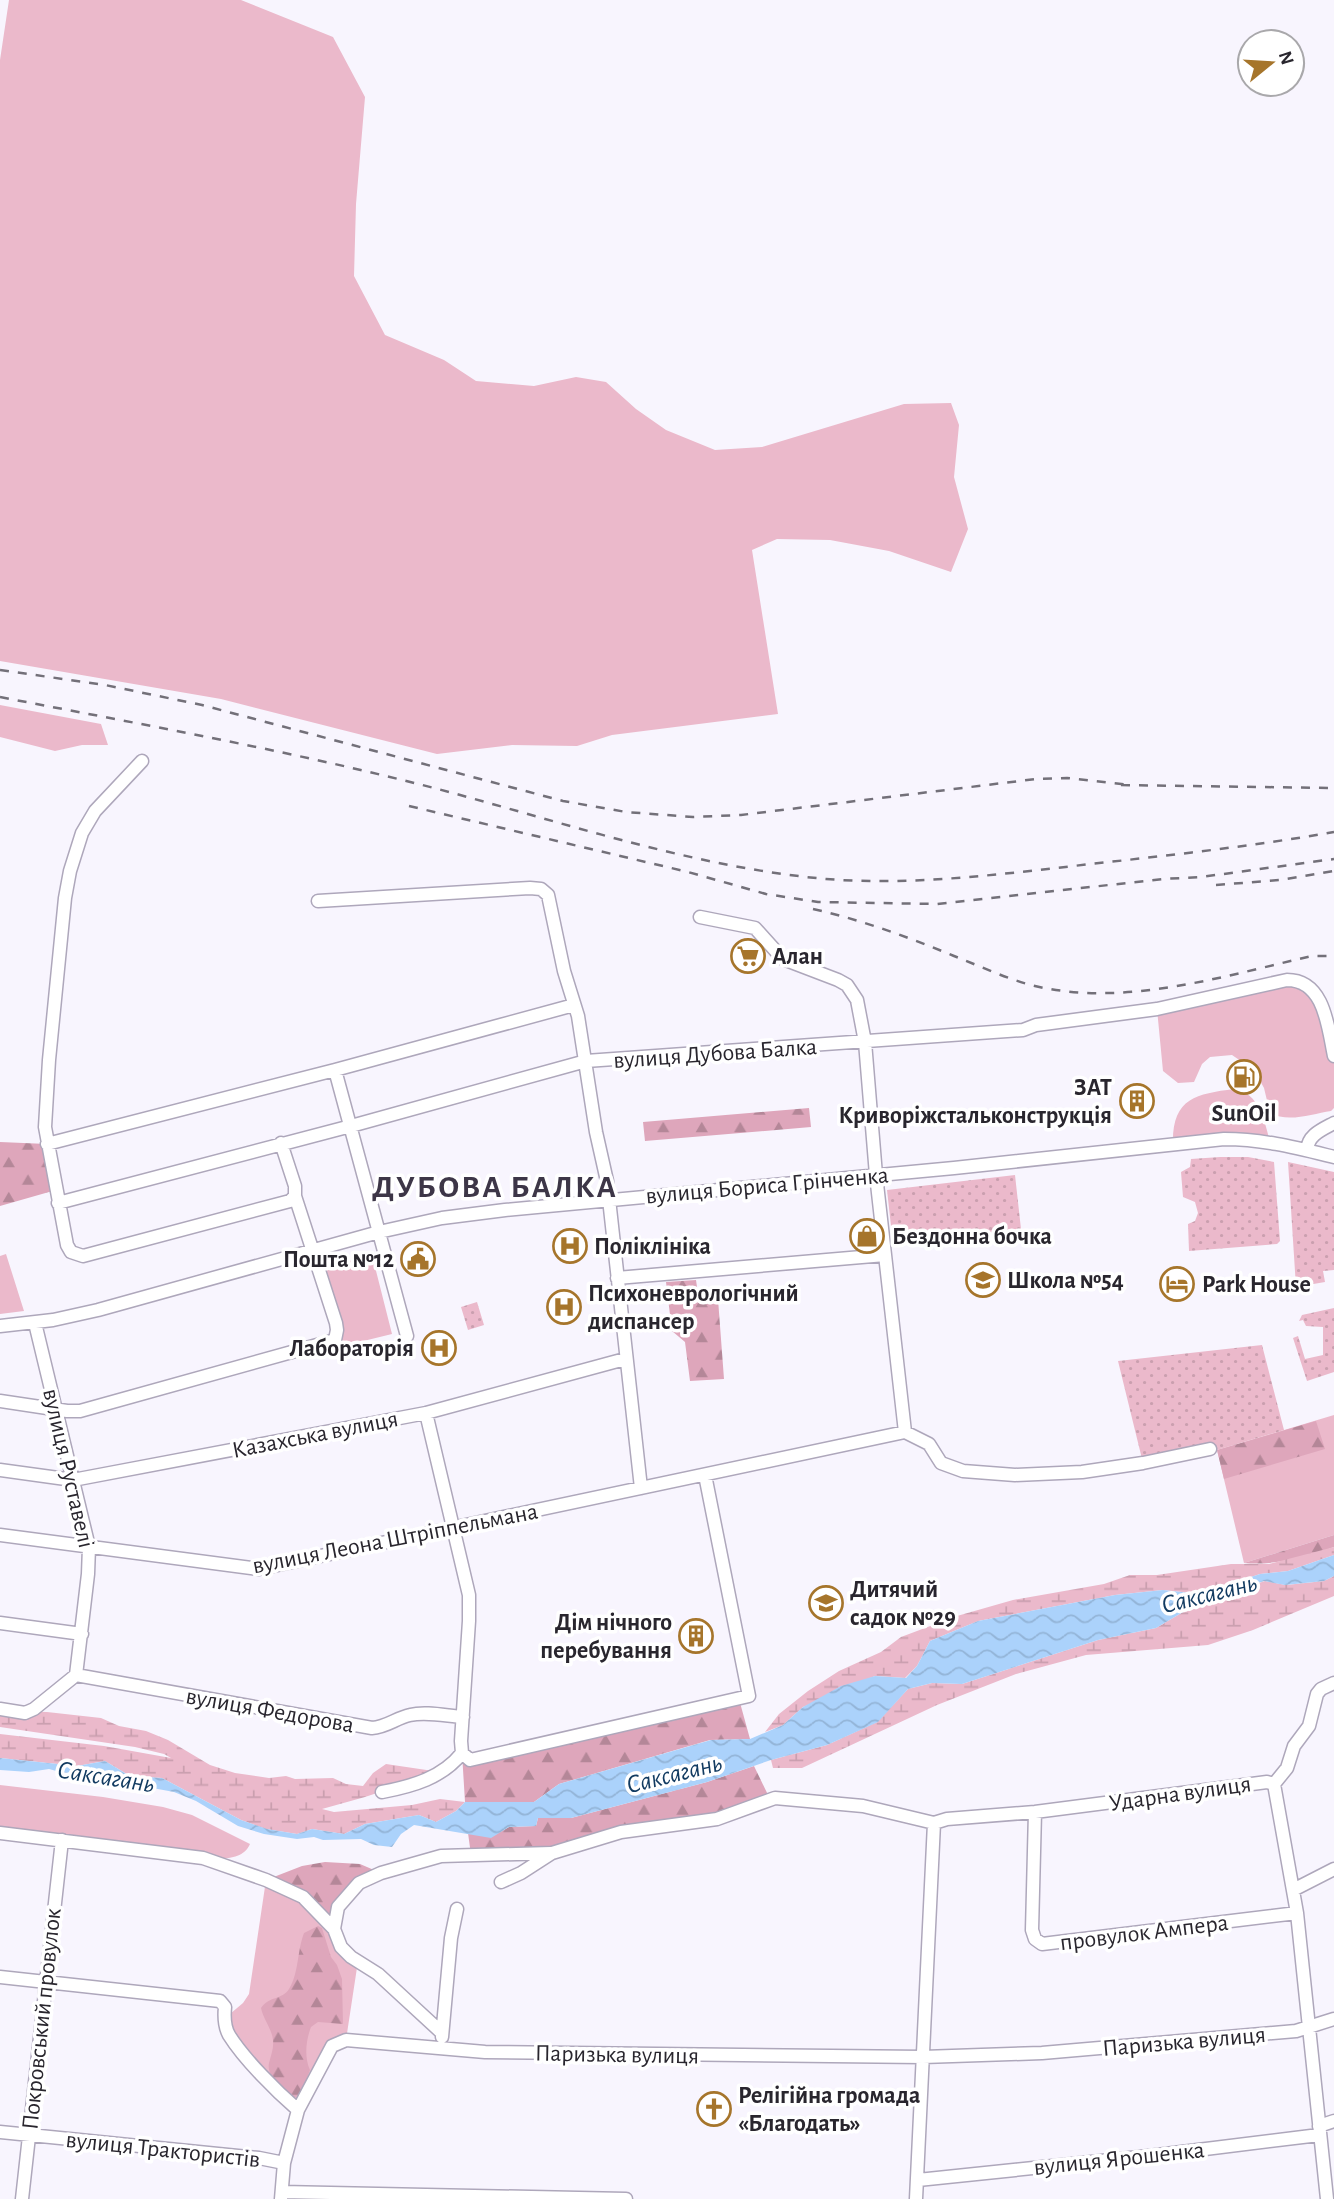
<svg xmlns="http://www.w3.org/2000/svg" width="1334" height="2199" font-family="'Alegreya Sans',sans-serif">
<defs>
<pattern id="forest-firs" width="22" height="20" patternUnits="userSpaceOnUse" patternTransform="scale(1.75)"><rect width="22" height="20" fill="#dea6bb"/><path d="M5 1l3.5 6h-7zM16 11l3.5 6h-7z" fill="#b48798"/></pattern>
<pattern id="wetland-marsh" width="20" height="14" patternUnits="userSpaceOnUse" patternTransform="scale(1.75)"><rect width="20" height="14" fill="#ebb9cb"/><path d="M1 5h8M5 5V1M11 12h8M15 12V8" fill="none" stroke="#ca9faf"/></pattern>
<pattern id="park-dots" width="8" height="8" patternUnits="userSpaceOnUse" patternTransform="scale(1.75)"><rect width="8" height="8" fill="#ebb9cb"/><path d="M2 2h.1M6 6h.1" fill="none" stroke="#ca9faf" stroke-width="1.8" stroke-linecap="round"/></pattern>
<pattern id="water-waves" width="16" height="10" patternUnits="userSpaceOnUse" patternTransform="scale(1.75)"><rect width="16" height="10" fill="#abd2fb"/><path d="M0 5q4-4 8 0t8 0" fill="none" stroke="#93b4d7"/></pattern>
</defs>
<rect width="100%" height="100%" fill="#f8f5fe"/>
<path fill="#ebb9cb" d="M9,0H241L333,37L365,97L356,204L354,276L385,335L444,360L476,381L534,386L576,377L606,382L636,409L666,430L715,450L762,447L904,404L951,403L959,425L954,477L968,529L951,572L889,551L830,540L777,539L752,550L778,714L612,735L577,746L512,745L437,754L221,699L0,661V60Z
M0,705L101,724L108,745H82L55,751L0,737Z
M1287,980L1309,987L1334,1056V1108L1331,1111C1312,1114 1288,1123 1270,1113L1264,1088L1254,1070L1232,1055L1210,1057L1202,1064L1194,1082L1178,1083L1163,1071L1157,1009Z
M1234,1089C1259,1092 1265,1122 1270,1142L1173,1144C1172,1098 1196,1094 1234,1089Z
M6,1254L24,1311L0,1314V1256Z
M372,1255L392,1334L343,1346L324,1267Z
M1334,1415V1535L1244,1563L1217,1450Z
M0,1785L103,1797L163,1807L192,1815L250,1844C242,1862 220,1858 203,1858L0,1833Z
M266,1880L303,1897L358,1961L346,2040L339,2042L298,2110L274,2089L224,2019L243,2003L249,1994Z"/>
<path fill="url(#forest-firs)" d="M809,1108L811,1127L645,1141L643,1122Z
M0,1142L47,1144L56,1190L0,1206Z
M696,1280L699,1301L718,1299L724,1379L690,1381L685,1342L672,1331L666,1282Z
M1316,1421L1325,1449L1224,1479L1217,1450Z
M1334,1535V1547C1306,1557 1273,1566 1244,1563Z
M739,1699L750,1739L710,1740L559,1784L534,1802H465L462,1753L470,1759Z
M754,1766L770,1799L736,1813L621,1832L552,1853L471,1855L468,1833L491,1837L509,1827L536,1826L538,1818H571L707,1782Z
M325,1862L360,1864L381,1873L338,1907L334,1929L303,1897L266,1880L302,1866Z
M318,1926L322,1928L331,1957L337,1965L342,1979L343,2024L318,2022L311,2027C306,2040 304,2057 310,2070L301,2094L295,2097C283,2092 266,2076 269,2063C271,2055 274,2048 273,2040C272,2029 263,2019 261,2008C269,1996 282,2000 289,1989C299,1973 297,1951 304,1933Z"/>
<path fill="url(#wetland-marsh)" d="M1334,1547V1555L1288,1571L1260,1574L1200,1594L1163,1590L1115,1595L978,1621L930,1641L917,1666L905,1678L875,1676L803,1707L783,1725L765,1732L779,1714L808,1691L839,1671L881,1652L901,1637L957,1616L1013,1600L1104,1584L1130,1575H1157L1231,1564H1269Z
M1334,1576V1596L1253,1630L1208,1645L1086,1655L1016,1674L937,1705L802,1768H773L771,1760L827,1745L877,1722L908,1689L932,1683L962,1684L1098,1640L1156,1628L1200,1602L1265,1581L1286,1585L1324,1581Z
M0,1711L47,1712L101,1718L119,1726L146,1731L168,1740L210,1765L235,1773L269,1778L286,1776L295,1779L333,1778L346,1784L363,1786L373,1773L386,1764L440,1772L365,1797L322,1809L334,1812L412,1805L440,1799L465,1802L456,1811L436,1822L419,1815L365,1824L344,1834L312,1829L297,1834L266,1829L241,1820L162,1778L130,1776L105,1761L77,1766L0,1758V1734L104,1746L171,1758L164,1754L135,1747L0,1727Z"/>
<path fill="url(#park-dots)" d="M1220,1157H1248L1274,1162L1280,1241L1277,1244L1189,1251L1188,1224L1195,1221L1198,1213L1195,1202L1183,1197L1181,1172L1190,1167L1191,1159Z
M1288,1162L1334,1172V1270L1323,1271L1325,1282L1296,1287Z
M1015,1175L1021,1229L893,1244L887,1190Z
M477,1302L484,1325L468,1330L461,1307Z
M1334,1308V1372L1307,1381L1293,1338L1298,1336L1305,1359L1323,1355V1327L1306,1326L1303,1320L1299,1321L1302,1315Z
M1262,1345L1284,1430L1217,1450L1143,1463L1118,1361Z"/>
<path fill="url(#water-waves)" d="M1334,1555V1576L1324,1581L1285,1585L1264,1581L1200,1602L1156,1628L1098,1640L962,1684L932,1683L908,1689L878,1722L827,1745L771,1760L707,1782L571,1818H538L536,1826L509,1827L491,1838L414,1825L401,1834L392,1847L374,1845L361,1839L323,1840L314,1837L297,1839L264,1834L238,1826L196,1801L174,1792L147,1787L129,1779L60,1772L49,1769L29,1772L0,1770V1758L77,1766L105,1761L130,1776L162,1778L241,1820L267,1829L297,1834L312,1829L344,1834L365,1824L419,1815L436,1822L456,1811L465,1802H534L559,1784L711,1740L750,1739L783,1725L803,1707L841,1686L875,1676L906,1678L917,1666L930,1641L978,1621L1115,1595L1163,1590L1200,1594L1260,1574L1288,1571Z"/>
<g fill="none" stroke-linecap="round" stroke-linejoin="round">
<g stroke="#aea7bb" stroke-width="15">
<path id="minor" d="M142,761L95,811L82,833L70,871L65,898L49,1060L45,1127L67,1245L71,1252L83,1256L290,1201L295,1196V1186L281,1143
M318,901L530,888L541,889L548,895L564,971L578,1016L596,1132L607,1181L641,1488
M700,917L755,928L783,959L838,980L847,985L857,1000L865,1042L876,1175L905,1432
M335,1070L407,1336
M47,1144L335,1070L574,1005
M1307,1150C1308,1135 1321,1130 1334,1123
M58,1203L351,1126L586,1061L1023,1030L1036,1025L1157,1009L1287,980C1325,980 1328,1028 1334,1056
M617,1278L885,1255
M0,1326L53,1320L98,1310L379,1232L442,1218L505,1210L954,1168L1224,1139C1263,1139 1297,1148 1334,1157
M0,1401L67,1411H80L335,1340L337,1330L336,1323L295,1196
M426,1413L469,1595V1621L461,1741L462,1753L470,1760L749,1696L705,1475
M0,1470L73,1480L426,1413L625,1359
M0,1535L259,1569L905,1432L929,1444L941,1463L963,1471L1015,1475L1082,1472L1143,1463L1210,1449
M0,1623L82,1634
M76,1675L372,1728C387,1727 396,1718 410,1715C426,1711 447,1716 463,1717
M0,1709L25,1713L34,1709L76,1675L88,1574L89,1547L35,1323
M1274,1784L1297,1913L1327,2199
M1274,1784L1287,1768L1294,1746L1309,1726L1317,1694L1321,1689L1334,1683
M382,1792C413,1786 442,1778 462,1753
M1035,1812L1032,1930L1035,1939L1042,1944L1297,1913
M0,1833L203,1858L266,1880L303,1897L334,1929
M501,1882L521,1873L552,1853L621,1832L717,1819L775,1798L863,1806L934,1823L947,1819L1035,1812L1267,1782L1274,1784
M1293,1890L1334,1869
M0,1977L220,2001L225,2007C224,2017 224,2026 229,2035C244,2059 276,2091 298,2110
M442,2033L378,1974L351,1957L341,1947L334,1929L338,1907L359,1883L381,1873L441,1856L551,1853
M442,2037L451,1938L457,1909
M1319,2126L1334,2121
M0,2132L259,2158L284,2163
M918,2180L1149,2156L1319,2135
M282,2192L626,2199
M22,2199L62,1840
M281,2199L284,2163L298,2110L332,2046L346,2040L485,2052L923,2057L1042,2053L1296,2031L1334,2019
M916,2199L934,1823"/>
</g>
<use href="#minor" stroke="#fff" stroke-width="12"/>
<path stroke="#737079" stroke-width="2.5" stroke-dasharray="9 9" stroke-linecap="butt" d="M0,670L105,685L202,705L563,801L626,812L693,817L741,815L1036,779L1067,778L1130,785
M0,697C145,725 291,751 434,788C563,822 692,867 826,879C914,886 1002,874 1091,864C1172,855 1254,846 1334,832
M1121,785L1334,788
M409,806L688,872L766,894L818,902L937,904L1163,879L1201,877L1334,859
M1216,885L1280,880L1334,871
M813,909C862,920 908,937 954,956C985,968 1017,984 1050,989C1136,1004 1228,975 1312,956H1334"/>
</g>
<defs>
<g id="supermarket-ring" transform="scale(1.75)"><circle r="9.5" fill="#fff" stroke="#a6752b" stroke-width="1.5"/><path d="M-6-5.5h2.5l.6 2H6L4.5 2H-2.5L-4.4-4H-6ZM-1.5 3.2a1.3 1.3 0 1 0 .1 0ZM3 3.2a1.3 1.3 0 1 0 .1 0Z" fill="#a6752b"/></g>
<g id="fuel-ring" transform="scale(1.75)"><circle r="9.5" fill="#fff" stroke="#a6752b" stroke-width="1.5"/><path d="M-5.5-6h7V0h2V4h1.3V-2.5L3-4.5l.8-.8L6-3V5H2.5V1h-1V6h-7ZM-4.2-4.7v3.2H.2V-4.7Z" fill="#a6752b"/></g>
<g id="building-ring" transform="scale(1.75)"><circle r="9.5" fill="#fff" stroke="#a6752b" stroke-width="1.5"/><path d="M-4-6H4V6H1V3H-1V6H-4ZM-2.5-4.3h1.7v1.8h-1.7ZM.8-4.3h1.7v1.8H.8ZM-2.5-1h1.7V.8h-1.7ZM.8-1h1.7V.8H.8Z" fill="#a6752b"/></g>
<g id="shop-ring" transform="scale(1.75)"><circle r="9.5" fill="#fff" stroke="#a6752b" stroke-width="1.5"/><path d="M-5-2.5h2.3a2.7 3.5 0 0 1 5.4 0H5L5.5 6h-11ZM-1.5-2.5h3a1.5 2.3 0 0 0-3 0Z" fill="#a6752b"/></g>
<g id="hospital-ring" transform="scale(1.75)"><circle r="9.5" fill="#fff" stroke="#a6752b" stroke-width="1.5"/><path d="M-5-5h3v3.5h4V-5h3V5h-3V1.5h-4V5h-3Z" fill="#a6752b"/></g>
<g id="civic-ring" transform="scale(1.75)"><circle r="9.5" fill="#fff" stroke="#a6752b" stroke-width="1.5"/><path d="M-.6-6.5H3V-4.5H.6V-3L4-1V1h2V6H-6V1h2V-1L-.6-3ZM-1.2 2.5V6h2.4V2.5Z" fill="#a6752b"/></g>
<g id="school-ring" transform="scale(1.75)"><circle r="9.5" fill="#fff" stroke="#a6752b" stroke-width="1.5"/><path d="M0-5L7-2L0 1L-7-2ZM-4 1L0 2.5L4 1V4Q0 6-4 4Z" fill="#a6752b"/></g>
<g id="hotel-ring" transform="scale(1.75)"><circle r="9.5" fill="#fff" stroke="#a6752b" stroke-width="1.5"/><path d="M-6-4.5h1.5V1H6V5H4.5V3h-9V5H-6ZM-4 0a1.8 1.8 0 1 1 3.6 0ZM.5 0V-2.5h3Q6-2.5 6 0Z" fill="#a6752b"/></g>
<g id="church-ring" transform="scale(1.75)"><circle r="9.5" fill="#fff" stroke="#a6752b" stroke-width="1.5"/><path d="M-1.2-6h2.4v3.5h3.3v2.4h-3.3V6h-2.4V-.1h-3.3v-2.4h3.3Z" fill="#a6752b"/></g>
</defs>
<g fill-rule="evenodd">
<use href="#supermarket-ring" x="748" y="956"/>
<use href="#fuel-ring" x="1244" y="1077"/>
<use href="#building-ring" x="1137" y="1101"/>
<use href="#shop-ring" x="867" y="1236"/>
<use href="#hospital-ring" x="570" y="1246"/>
<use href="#civic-ring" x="418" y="1259"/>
<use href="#school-ring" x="983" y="1280"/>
<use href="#hotel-ring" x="1177" y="1284"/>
<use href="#hospital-ring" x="564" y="1307"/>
<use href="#hospital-ring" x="439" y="1348"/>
<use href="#school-ring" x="826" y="1603"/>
<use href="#building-ring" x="696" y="1636"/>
<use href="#church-ring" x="714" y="2109"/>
</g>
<g text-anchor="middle" stroke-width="7" stroke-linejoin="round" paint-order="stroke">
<g font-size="24" font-weight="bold" fill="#29262e" stroke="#fff" text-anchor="start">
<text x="772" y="964">Алан</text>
<text x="1112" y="1095" text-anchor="end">ЗАТ<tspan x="1112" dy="28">Криворіжстальконструкція</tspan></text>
<text x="1244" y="1121" text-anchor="middle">SunOil</text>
<text x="892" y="1244">Бездонна бочка</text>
<text x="594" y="1254">Поліклініка</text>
<text x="394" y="1267" text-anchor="end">Пошта №12</text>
<text x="1007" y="1288">Школа №54</text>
<text x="1202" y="1292">Park House</text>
<text x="588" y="1301">Психоневрологічний<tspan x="588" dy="28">диспансер</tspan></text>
<text x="414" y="1356" text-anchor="end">Лабораторія</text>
<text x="850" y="1597">Дитячий<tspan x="850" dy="28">садок №29</tspan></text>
<text x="672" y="1630" text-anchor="end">Дім нічного<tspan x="672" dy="28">перебування</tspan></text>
<text x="738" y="2103">Релігійна громада<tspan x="738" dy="28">«Благодать»</tspan></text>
</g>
<g font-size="24" fill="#29262e" stroke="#fff">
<text transform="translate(715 1053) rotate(-4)" y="8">вулиця Дубова Балка</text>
<text transform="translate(767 1185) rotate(-5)" y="8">вулиця Бориса Грінченка</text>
<text transform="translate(315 1434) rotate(-11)" y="8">Казахська вулиця</text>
<text transform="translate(69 1468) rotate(77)" y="8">вулиця Руставелі</text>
<text transform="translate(395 1538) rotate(-11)" y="8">вулиця Леона Штріппельмана</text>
<text transform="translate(270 1710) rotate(10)" y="8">вулиця Федорова</text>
<text transform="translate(1180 1793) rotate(-8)" y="8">Ударна вулиця</text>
<text transform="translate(1144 1932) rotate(-7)" y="8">провулок Ампера</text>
<text transform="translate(41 2019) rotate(-84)" y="8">Покровський провулок</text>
<text transform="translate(1184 2041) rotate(-5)" y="8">Паризька вулиця</text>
<text transform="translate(617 2054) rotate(1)" y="8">Паризька вулиця</text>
<text transform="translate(163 2149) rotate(6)" y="8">вулиця Трактористів</text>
<text transform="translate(1119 2158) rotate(-6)" y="8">вулиця Ярошенка</text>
</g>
<g font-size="26" font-style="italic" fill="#123b61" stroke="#fff">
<text transform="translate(1209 1593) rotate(-14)" y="9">Саксагань</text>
<text transform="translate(674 1773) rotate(-14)" y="9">Саксагань</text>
<text transform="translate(106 1776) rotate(9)" y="9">Саксагань</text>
</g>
<g font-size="32" font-weight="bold" letter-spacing="2" fill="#3d3647" stroke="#fff">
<text x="495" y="1197">ДУБОВА БАЛКА</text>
</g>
</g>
<g transform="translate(1271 63) rotate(72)"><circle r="33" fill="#ffffff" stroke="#a9a8ab" stroke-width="2"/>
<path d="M0-5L12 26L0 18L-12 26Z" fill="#a6752b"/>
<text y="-10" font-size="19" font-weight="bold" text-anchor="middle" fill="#29262e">N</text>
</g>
</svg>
